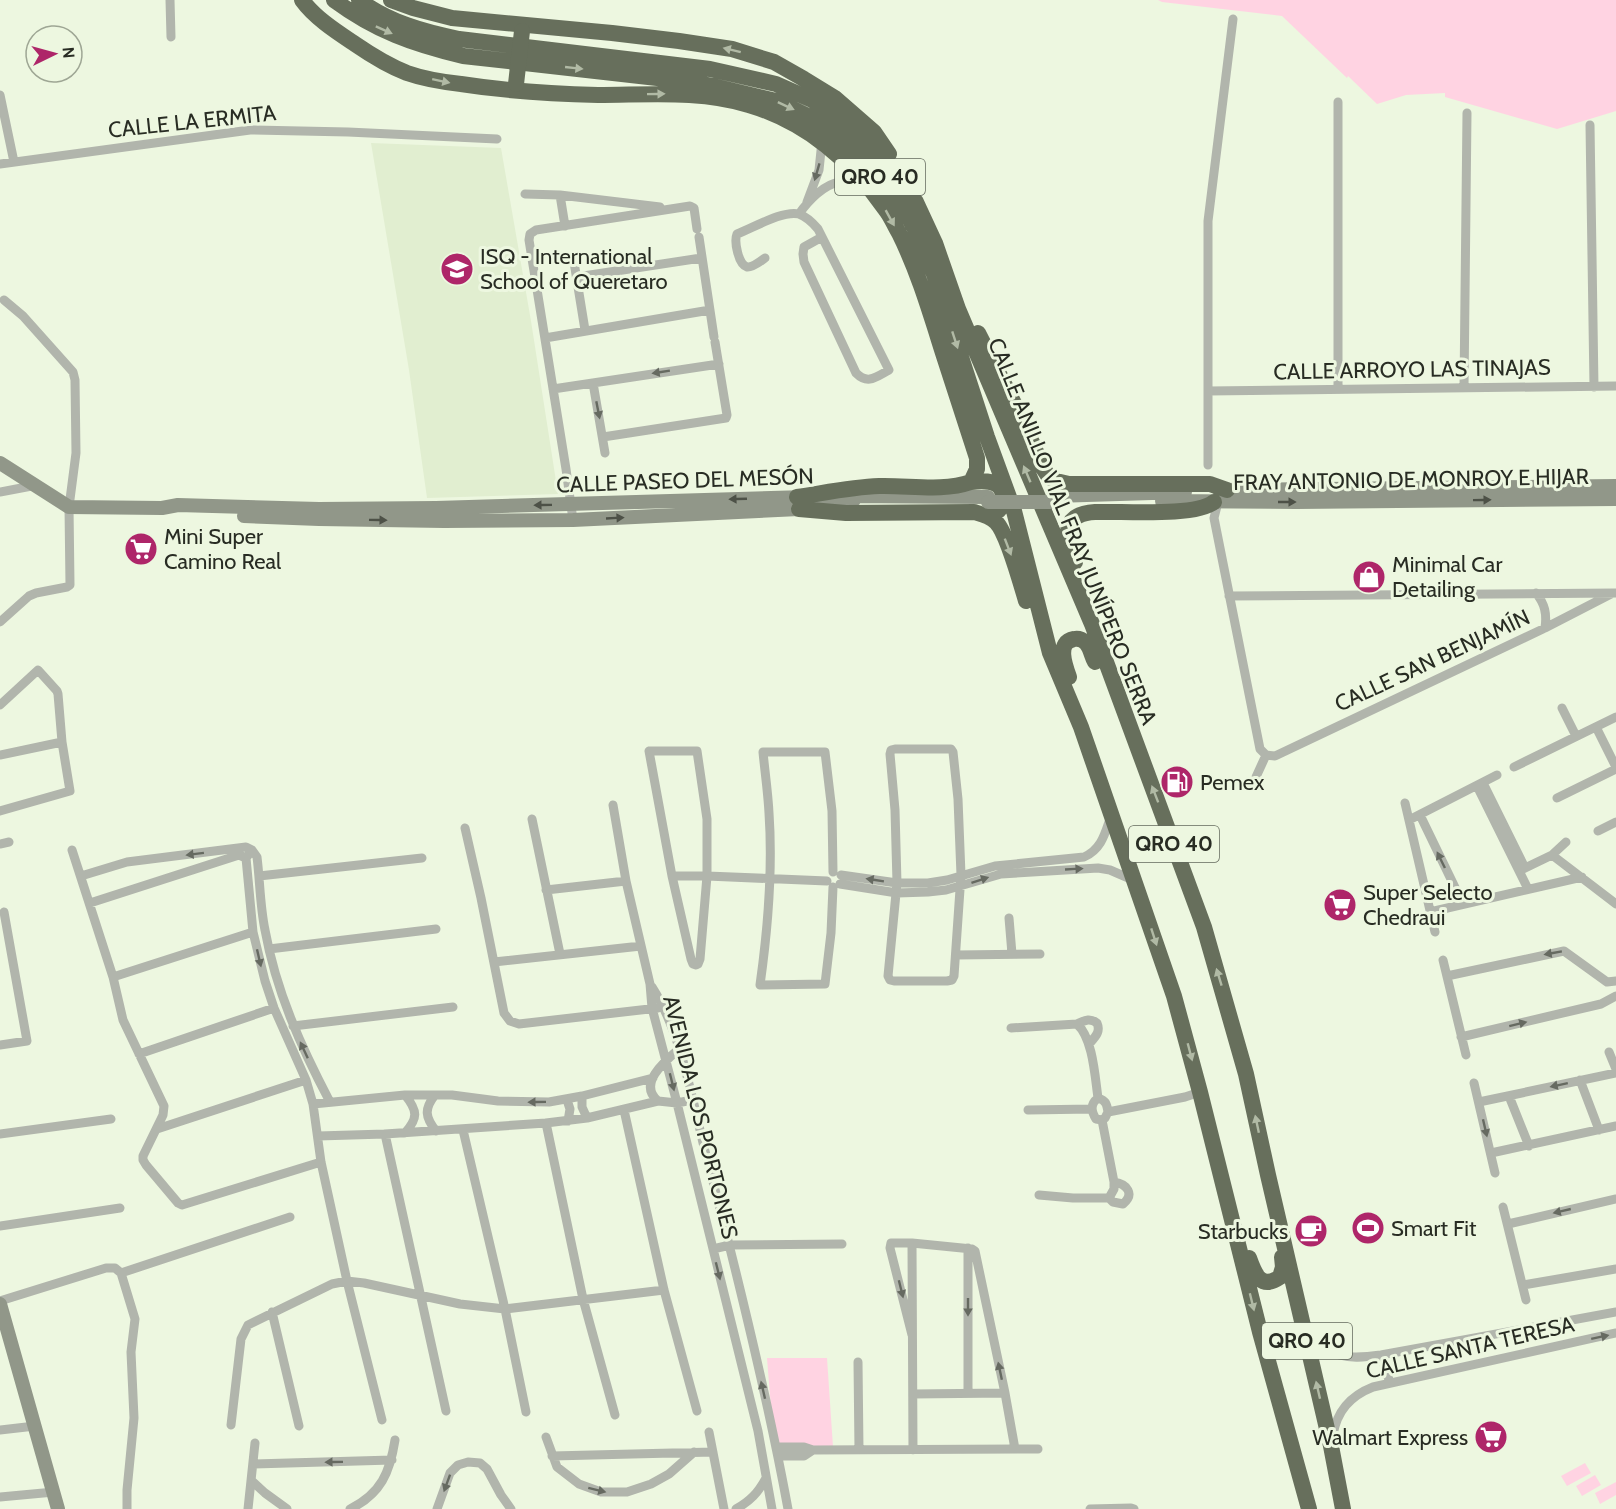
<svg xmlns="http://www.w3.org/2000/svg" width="1616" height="1509" font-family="Cabin,sans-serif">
<rect width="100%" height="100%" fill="#edf7e0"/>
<path fill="#e1eed0" d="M371,143L501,148L531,321L558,494L427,498L409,370Z"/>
<path fill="#ffd3e2" d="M1158,0H1616V111L1557,129L1445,97V93L1406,95L1377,104L1348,76L1347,78L1282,16L1162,2Z
M767,1358H827L833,1447L774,1445Z
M1585,1463L1591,1473L1567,1486L1561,1476Z
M1595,1475L1601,1485L1582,1496L1576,1486Z
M1616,1482V1495L1600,1504L1595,1493Z"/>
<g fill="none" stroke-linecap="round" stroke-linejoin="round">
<path stroke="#b1b5ac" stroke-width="9" d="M170,0L171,37
M0,95L14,162
M1338,102V389
M1590,125L1594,387
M0,164L250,130L348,132L497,139
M525,194L560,195L660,207
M560,195L565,226
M807,202L819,170L822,141
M799,214C808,201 824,184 840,182C848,181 857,183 864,184
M699,237L714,337
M573,256L585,330
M765,258C761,261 752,268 747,267C738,264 734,241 737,234C753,228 783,210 799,214C807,217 813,223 818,229L889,370C876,377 868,385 856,373L804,262L803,254L804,247L822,237
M577,277L701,258
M545,338L710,310
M593,383L605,453
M1464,388L1467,113
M553,389L719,364
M1208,391L1616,386
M603,437L726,418L727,415L715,342
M1208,465V221L1233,19
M0,492L37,485
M1218,502L1214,518L1260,749L1266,755
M573,520L566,469L529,240L530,234L536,230L690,206L694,208L697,229
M1536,593C1545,604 1547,614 1545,628
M1229,596L1616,593
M0,622L29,596L36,593L67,587L70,585L69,507L76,453L75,380L73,372L23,316L4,300
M0,705L38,670L57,691L58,694L62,742L70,791L0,811
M1562,708L1576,736
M1596,727L1616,767
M895,749H951L953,752L958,799L961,875L954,976L952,980L947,981H894L890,980L888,976L897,883L895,810L890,754L891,750Z
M649,751H697L707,819V876L700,959L698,964L696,965L693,964L691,959L672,876Z
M0,755L62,742
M1266,755L1275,756L1545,628L1611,594
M1514,767L1616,717
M1256,777L1266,755
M1483,783L1525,868
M1477,786L1528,889
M1557,798L1616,769
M1405,803L1435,932
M613,805L626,881L650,984L652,1008L677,1103L758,1431L772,1509
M1420,815L1463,904
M532,819L560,954
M1409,820L1497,775
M465,828L481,898L504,1013L510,1021L519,1024L658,1008
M1598,831L1616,822
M0,844L9,842
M72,850L113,977L123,1020L164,1106L163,1115L143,1156V1160L146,1165L178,1203L182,1205L321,1162
M252,850L246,858L253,932L265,981L274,1008L306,1080L313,1104L321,1162L347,1281L382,1420
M1552,855L1616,904
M1521,870L1552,855L1566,842
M833,872L832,811L825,752H763C765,773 768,793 769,813C773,871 768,928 760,985L825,984L831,933L833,887
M841,875L897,883H928L947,880L995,866L1084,857C1102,849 1105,833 1111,816
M81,876L127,862L246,847L252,850L257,857C260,881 260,906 265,930C276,991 301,1047 330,1102
M259,876L422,858
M672,876H707L827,881
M840,884L897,893L928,892L946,890L1001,874L1098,868L1110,870L1133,880
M546,890L626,881
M90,903L239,855L246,858
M1430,912L1582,877
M1009,918L1012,954
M269,949L436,929
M956,955L1040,954
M1443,960L1466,1055
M494,962L641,946
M1447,976L1564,951L1607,982L1616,981
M113,977L253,932
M652,987C681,1032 692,1099 705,1151C736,1269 766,1389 788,1509
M1077,1024C1093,1038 1095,1077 1098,1098
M293,1026L453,1007
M1011,1028L1077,1024C1084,1021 1089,1017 1097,1023C1101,1032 1095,1037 1089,1044
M1461,1037L1601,1004L1616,996
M0,1045L27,1041L4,912
M1609,1052L1616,1069
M139,1054L274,1008
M1580,1080L1599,1130
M1474,1083L1495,1173
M435,1095C424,1109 425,1117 436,1131
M582,1096V1107L587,1118
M1509,1096L1529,1146
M567,1100L570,1109L568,1121
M658,1101C637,1084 665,1061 679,1049
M1479,1102L1616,1073
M313,1104L405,1095H452L498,1101L549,1102L582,1096L653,1078
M624,1110L664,1290L697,1411
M1028,1110L1092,1109
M1108,1112C1107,1105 1106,1100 1098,1098C1090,1104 1091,1111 1096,1119L1102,1120L1105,1118L1108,1112L1185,1097L1200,1092
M1102,1120L1114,1182V1189L1109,1198
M546,1123L583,1299L615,1415
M157,1129L306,1080
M463,1130L505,1309L526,1412
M405,1133C418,1118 418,1111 405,1095
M0,1134L111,1119
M385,1134L446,1411
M318,1136L385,1134L546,1123L587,1118L658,1101L677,1103L692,1100
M1491,1153L1616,1126
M1039,1195L1073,1198H1109L1113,1202L1123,1204C1135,1194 1127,1184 1114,1182
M1503,1207L1526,1300
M1508,1224L1616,1199
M0,1226L120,1208
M912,1243L913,1450
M713,1249L730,1245L842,1244
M121,1273L290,1217
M1523,1285L1616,1269
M0,1301L106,1268H115L121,1273L135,1319L131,1352L134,1418L127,1490V1509
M272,1312L299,1426
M1306,1333C1335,1358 1344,1360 1381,1355L1616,1312
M912,1335L890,1248L891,1243H912L972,1249L975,1251L1005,1393L1015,1449
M1381,1355L1390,1383
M858,1362L859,1450
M968,1393V1248
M913,1394L1005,1393
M231,1425L241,1339L248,1325L332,1284L347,1281L364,1283L460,1304L505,1309L664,1290
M0,1430L35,1426
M709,1432L724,1509
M1333,1435C1337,1411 1350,1396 1373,1387L1616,1333
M546,1437L557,1467L579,1484L601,1492H627L651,1484L669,1474L694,1452
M776,1447H804L813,1450L1038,1449
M552,1456L713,1452
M778,1456H804L813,1450
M253,1464L392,1460
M252,1481L265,1493L287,1509
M0,1497L54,1492
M248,1509L255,1443
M350,1509C381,1494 390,1472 395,1440
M437,1509L450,1473L458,1465L468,1462L480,1463L487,1469L501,1495L511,1509
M736,1509C750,1501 758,1493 766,1478
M1090,1509L1131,1508L1134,1509"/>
<path stroke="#919789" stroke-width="14" d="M0,463L69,507L162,508L178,505L319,509L436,508L806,497
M1219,490L1616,486
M844,496L988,497
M1054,496L1185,492
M1162,501L1296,502L1616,499
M244,516L319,519L444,521L573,520L799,509L854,500
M0,1304L58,1509"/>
<path stroke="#676f5c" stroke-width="16" d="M302,0C315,18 337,32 355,44C371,55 389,66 407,73C424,79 443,82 461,84C506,91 553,94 598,95C649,95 700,90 749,105C806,122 852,161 885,209C891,216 894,225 899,233C918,271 930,312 943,353C954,388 966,423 977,458V469L971,482C942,492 909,485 879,486C851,487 824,493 797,497
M334,0C376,31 413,44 463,56L675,80L713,86L776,101L814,119L855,151L873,169L905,211L914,227L934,274L987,437L1014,511L1050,653L1081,727L1174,996L1200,1092L1260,1332L1309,1509
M359,0C388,22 424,32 459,39L710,69L776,84L812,100L828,110L847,125L883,160L916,202L935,243L958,309L1092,624L1204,927L1246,1074L1268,1175L1331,1446L1343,1509
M391,0L413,8L452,18L612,33L679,41L732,49L774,62L804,79L835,98L874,132L889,154
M978,333L1021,417L1043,468L1049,477L1056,481L1069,484H1210L1227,490
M971,482C979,481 988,480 996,484C1004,488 1006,504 999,510C996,513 990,514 985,515
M799,509L846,513L974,512C981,514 990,516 996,522C1007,533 1021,584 1026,601
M1075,562C1066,537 1060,514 1095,512C1123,511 1195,517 1214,502
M1069,677C1065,666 1056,642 1074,639C1079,638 1084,640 1087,644C1091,649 1092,657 1095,662
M1249,1258C1255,1275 1261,1290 1280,1277L1283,1267L1282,1257"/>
<path stroke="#919789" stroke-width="14" d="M988,502H1055"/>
<path stroke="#676f5c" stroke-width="16" d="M516,84L522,31"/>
</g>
<defs><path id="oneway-solid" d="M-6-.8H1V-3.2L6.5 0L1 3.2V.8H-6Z" transform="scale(1.5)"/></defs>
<g fill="#b1baa5">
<use href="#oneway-solid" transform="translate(384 30) rotate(24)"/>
<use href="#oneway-solid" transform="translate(732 50) rotate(-166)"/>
<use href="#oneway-solid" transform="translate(574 68) rotate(6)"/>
<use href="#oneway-solid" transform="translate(441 81) rotate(12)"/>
<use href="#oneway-solid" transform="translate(656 94) rotate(-1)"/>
<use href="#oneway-solid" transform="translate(786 106) rotate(25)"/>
<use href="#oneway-solid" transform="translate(890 218) rotate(61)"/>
<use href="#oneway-solid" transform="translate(955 340) rotate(72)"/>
<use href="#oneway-solid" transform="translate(1027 474) rotate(-113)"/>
<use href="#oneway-solid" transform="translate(1008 547) rotate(69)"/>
<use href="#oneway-solid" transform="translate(1155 794) rotate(-111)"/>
<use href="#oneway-solid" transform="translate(1154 937) rotate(72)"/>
<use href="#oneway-solid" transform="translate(1219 977) rotate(-107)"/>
<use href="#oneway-solid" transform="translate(1190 1052) rotate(75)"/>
<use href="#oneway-solid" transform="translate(1257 1124) rotate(-102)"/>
<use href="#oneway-solid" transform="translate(1252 1302) rotate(76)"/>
<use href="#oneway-solid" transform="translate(1318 1390) rotate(-103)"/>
</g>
<g fill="#666a61">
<use href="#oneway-solid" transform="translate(817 172) rotate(106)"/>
<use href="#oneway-solid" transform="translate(661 372) rotate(171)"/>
<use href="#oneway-solid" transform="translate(598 410) rotate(79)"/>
<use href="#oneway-solid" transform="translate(195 854) rotate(173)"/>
<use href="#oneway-solid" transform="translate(1441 860) rotate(-116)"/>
<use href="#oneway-solid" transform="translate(1074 869) rotate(-3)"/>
<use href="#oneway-solid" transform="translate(875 880) rotate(-171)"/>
<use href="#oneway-solid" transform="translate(980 880) rotate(-18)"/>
<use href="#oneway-solid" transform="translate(1553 953) rotate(170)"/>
<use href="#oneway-solid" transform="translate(259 958) rotate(77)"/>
<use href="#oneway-solid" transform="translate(1518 1024) rotate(-14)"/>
<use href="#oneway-solid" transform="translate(304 1050) rotate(-115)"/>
<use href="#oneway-solid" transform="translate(672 1082) rotate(76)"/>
<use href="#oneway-solid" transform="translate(1559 1085) rotate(168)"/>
<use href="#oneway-solid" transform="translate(537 1102) rotate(179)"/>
<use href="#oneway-solid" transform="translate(1485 1128) rotate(77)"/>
<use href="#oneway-solid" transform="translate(1562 1211) rotate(167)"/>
<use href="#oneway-solid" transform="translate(718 1271) rotate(76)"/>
<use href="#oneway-solid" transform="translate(901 1289) rotate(76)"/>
<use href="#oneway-solid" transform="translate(968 1307) rotate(90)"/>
<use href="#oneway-solid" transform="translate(1600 1337) rotate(-12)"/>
<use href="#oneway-solid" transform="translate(1000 1371) rotate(-102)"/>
<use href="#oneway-solid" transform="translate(763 1390) rotate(-103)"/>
<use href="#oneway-solid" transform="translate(334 1462) rotate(179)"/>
<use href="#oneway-solid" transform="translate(447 1483) rotate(110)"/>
<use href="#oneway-solid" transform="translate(597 1490) rotate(14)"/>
</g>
<g fill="#4d5147">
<use href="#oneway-solid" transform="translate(738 499) rotate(178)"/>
<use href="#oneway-solid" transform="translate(1482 500) rotate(-1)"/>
<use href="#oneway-solid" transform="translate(1287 502)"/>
<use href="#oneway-solid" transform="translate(543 505) rotate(179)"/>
<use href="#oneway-solid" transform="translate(615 518) rotate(-3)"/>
<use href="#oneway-solid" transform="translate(378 520) rotate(1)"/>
</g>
<defs>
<g id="school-disc" transform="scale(1.725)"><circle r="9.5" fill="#ae2669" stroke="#edf7e0"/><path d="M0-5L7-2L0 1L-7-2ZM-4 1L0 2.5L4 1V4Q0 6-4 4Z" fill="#fff"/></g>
<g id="supermarket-disc" transform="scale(1.725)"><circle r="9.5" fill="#ae2669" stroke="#edf7e0"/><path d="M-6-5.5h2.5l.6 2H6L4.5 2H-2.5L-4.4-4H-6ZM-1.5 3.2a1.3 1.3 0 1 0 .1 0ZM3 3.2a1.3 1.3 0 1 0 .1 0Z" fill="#fff"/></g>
<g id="shop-disc" transform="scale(1.725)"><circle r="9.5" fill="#ae2669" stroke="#edf7e0"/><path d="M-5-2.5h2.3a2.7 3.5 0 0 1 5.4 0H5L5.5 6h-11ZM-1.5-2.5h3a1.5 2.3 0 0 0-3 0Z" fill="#fff"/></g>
<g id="fuel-disc" transform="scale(1.725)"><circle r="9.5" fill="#ae2669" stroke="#edf7e0"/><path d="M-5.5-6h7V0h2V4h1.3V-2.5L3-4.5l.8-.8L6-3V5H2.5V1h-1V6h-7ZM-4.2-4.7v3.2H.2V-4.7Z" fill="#fff"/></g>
<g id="stadium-disc" transform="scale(1.725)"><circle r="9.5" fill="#ae2669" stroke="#edf7e0"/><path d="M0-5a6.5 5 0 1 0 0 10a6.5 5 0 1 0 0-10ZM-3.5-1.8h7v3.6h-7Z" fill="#fff"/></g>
<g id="cafe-disc" transform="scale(1.725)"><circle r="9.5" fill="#ae2669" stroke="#edf7e0"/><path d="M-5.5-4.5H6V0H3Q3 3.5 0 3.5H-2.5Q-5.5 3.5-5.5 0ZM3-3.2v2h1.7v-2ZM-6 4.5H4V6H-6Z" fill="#fff"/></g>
</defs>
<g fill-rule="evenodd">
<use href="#school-disc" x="457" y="269"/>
<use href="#supermarket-disc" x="141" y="549"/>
<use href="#shop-disc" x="1369" y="577"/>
<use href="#fuel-disc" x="1177" y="782"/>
<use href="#supermarket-disc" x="1340" y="905"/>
<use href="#stadium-disc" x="1368" y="1228"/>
<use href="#cafe-disc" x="1311" y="1231"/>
<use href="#supermarket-disc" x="1491" y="1437"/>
</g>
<g text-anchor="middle" stroke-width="6" stroke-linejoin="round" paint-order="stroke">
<g fill="#edf7e0" stroke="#63695c" stroke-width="1.5">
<rect x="835" y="159" width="90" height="36" rx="4.5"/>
<rect x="1129" y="826" width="90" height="36" rx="4.5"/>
<rect x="1262" y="1323" width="90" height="36" rx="4.5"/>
</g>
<g font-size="21" font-weight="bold" fill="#282c23">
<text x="880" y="184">QRO 40</text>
<text x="1174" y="851">QRO 40</text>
<text x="1307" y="1348">QRO 40</text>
</g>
<g font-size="22" fill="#282c23" stroke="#edf7e0">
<text transform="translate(192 121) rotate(-6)" y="8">CALLE LA ERMITA</text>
<text transform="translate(1412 369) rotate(-1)" y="8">CALLE ARROYO LAS TINAJAS</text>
<text transform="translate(1411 479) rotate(-1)" y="8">FRAY ANTONIO DE MONROY E HIJAR</text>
<text transform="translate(685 480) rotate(-2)" y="8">CALLE PASEO DEL MESÓN</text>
<text transform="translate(1073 531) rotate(68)" y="8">CALLE ANILLO VIAL FRAY JUNÍPERO SERRA</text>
<text transform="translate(1432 660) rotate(-25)" y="8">CALLE SAN BENJAMÍN</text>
<text transform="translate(701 1117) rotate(76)" y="8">AVENIDA LOS PORTONES</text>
<text transform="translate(1470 1347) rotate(-13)" y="8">CALLE SANTA TERESA</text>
</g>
<g font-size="22" fill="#282c23" stroke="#edf7e0" text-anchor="start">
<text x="480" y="264">ISQ - International<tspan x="480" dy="25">School of Queretaro</tspan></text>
<text x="164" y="544">Mini Super<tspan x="164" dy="25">Camino Real</tspan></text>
<text x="1392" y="572">Minimal Car<tspan x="1392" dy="25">Detailing</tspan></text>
<text x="1200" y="790">Pemex</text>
<text x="1363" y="900">Super Selecto<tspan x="1363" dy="25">Chedraui</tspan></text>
<text x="1391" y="1236">Smart Fit</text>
<text x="1288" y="1239" text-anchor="end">Starbucks</text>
<text x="1468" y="1445" text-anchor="end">Walmart Express</text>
</g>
</g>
<g transform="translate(54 54) rotate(85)"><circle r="28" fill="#edf7e0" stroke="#9ea694" stroke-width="1.5"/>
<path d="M0-4.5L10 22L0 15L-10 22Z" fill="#ae2669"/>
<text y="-9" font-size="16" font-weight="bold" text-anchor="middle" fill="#282c23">N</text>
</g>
</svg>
